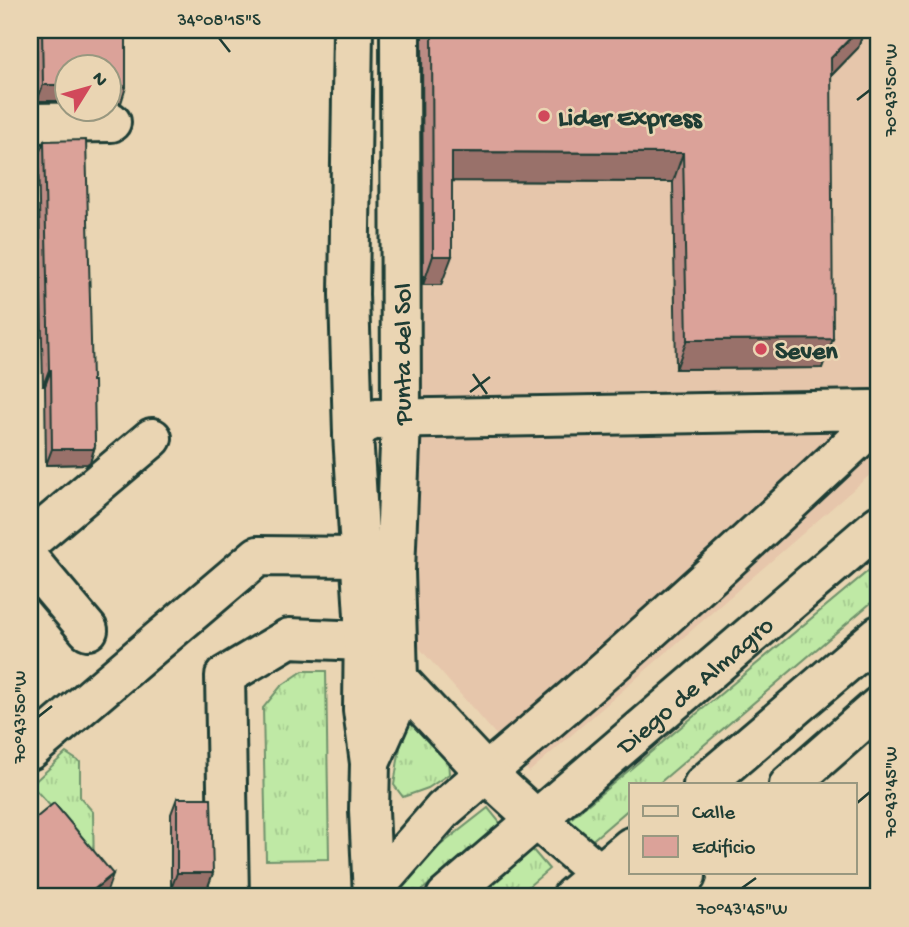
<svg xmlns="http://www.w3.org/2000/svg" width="909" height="927" font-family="'Gochi Hand',sans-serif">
<defs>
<pattern id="grass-tufts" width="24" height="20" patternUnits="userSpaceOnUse" patternTransform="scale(1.75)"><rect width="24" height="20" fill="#bfe9a5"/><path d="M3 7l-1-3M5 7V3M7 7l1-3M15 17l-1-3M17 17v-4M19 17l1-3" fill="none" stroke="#a4c98f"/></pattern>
</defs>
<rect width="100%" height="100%" fill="#ead5b3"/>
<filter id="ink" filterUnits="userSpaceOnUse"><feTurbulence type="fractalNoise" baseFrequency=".0143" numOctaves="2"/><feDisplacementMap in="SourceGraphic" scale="14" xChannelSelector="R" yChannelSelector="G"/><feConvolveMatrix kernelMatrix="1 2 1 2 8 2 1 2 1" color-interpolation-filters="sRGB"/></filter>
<g filter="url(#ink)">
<path fill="#e6c6ab" d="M416,30H879V467L529,772L408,635Z"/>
<path fill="url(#grass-tufts)" stroke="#6f936c" stroke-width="2" d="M879,562V596L657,785H631V807L589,843L568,821Z
M303,671H326L329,859L266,860L263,708L281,686Z
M406,710L448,759L449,774L428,788L403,797L394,785Z
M66,753L80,762V797L93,812L94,872L68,825L31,785Z
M488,808L501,824L421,891L398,889L410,869Z
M532,849L549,869L516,897H476Z"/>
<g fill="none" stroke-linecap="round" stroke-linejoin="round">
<g stroke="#1f3d34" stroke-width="44">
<path id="minor" d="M30,123L111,122
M353,434L364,424L376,419L871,410
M30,541L152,438
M30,561L88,630
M30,750L258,556L360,557
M486,773C621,660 751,540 879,419
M229,897L225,676L289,638L364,641"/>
</g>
<g stroke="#1f3d34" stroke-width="44">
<g id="major">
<path d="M353,30L349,294L353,434L364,616L363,710L370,763L369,810L373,897"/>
<path d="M390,664L398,679L486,773L537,820"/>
<path d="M370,763L394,709L398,679L395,571L401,420L400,30"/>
<path d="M373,890L443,810L486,773"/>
<path id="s1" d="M446,897L879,525"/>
</g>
</g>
<g stroke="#1f3d34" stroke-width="44">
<path id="highway" d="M703,785L879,635
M789,785L879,706
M537,820L599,873L650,880L686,876
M572,897L631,847"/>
</g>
<use href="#minor" stroke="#ead5b3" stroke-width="38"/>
<use href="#major" stroke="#ead5b3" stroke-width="38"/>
<use href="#highway" stroke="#ead5b3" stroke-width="38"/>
</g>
<path fill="#bc8b84" stroke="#1f3d34" stroke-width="2" d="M36,30H126V87L121,103L108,100V66H66V101H37Z
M422,30H864L858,48L831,76L822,368L676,369L673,182L452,181L441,285H423Z
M44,141L92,381L95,446L90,462L87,464L46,465L45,386H43L38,156Z
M177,798L213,873L207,889H171V814Z"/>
<path fill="#99716b" stroke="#1f3d34" stroke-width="2" d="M858,30H864L858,48L820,87L831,58Z
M116,84L111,100H108V85Z
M43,85H66V101H37Z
M452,152L683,153L673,182L441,181Z
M433,256H452L441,285H423Z
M833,339L822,368L676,369L687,340Z
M49,370H51L45,386H43Z
M95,446L90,462L87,464L46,465L52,449Z
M177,873H213L207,889H171Z
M113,874L105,897H89L91,892Z"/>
<path fill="#dba299" stroke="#1f3d34" stroke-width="2" d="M42,30H126V87L116,84L108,85V66H66V85H43Z
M432,30H858L831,58L833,339L687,340L683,153L452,152V256H433Z
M86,140L92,381H94L95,446L93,449H52L51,370H49L44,141Z
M177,798H211L213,873H177Z
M54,803L113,874L91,892L95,897H30V823Z"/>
</g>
<path fill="none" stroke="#1f3d34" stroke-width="2.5" d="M219,38L230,52M857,100L870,90M473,374L487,394M470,392L490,377M38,717L52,706M857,803L870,792M742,888L756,878"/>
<g fill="#d1495b" stroke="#ead5b3" stroke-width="2.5">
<circle cx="544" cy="116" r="7"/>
<circle cx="761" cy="349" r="7"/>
</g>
<g text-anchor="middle" stroke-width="5" stroke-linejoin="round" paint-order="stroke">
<g font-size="26" font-weight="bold" fill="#1f3d34" stroke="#ead5b3" text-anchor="start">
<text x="558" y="125">Lider Express</text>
<text x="775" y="358">Seven</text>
</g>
<g font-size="26" fill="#1f3d34" stroke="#ead5b3">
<text transform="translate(401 354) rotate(-90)" y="9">Punta del Sol</text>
<text dy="9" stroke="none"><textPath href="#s1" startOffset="327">Diego de Almagro</textPath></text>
</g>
</g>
<rect width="909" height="927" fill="none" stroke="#ead5b3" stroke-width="77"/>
<rect x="629" y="783" width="228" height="91" fill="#ead5b3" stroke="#999880" stroke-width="2"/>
<rect x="643" y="806" width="35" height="10" fill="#ead5b3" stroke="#999880" stroke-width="2"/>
<text x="692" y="818" font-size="21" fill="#1f3d34">Calle</text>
<rect x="643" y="836" width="35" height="21" fill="#dba299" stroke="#999880" stroke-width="2"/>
<text x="692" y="853" font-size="21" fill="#1f3d34">Edificio</text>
<g transform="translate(88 88) rotate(53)"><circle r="33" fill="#ead5b3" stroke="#999880" stroke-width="2"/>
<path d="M0-5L12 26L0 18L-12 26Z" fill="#d1495b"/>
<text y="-10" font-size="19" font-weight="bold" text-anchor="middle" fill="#1f3d34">N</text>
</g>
<rect x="38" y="38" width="832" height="850" fill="none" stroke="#1f3d34" stroke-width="2.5"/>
<g font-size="18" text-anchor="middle" fill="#1f3d34">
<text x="219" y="25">34°08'15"S</text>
<text transform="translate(890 90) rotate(-90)" y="6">70°43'50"W</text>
<text transform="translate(19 717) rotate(-90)" y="6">70°43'50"W</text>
<text transform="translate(890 792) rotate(-90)" y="6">70°43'45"W</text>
<text x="742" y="914">70°43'45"W</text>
</g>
</svg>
